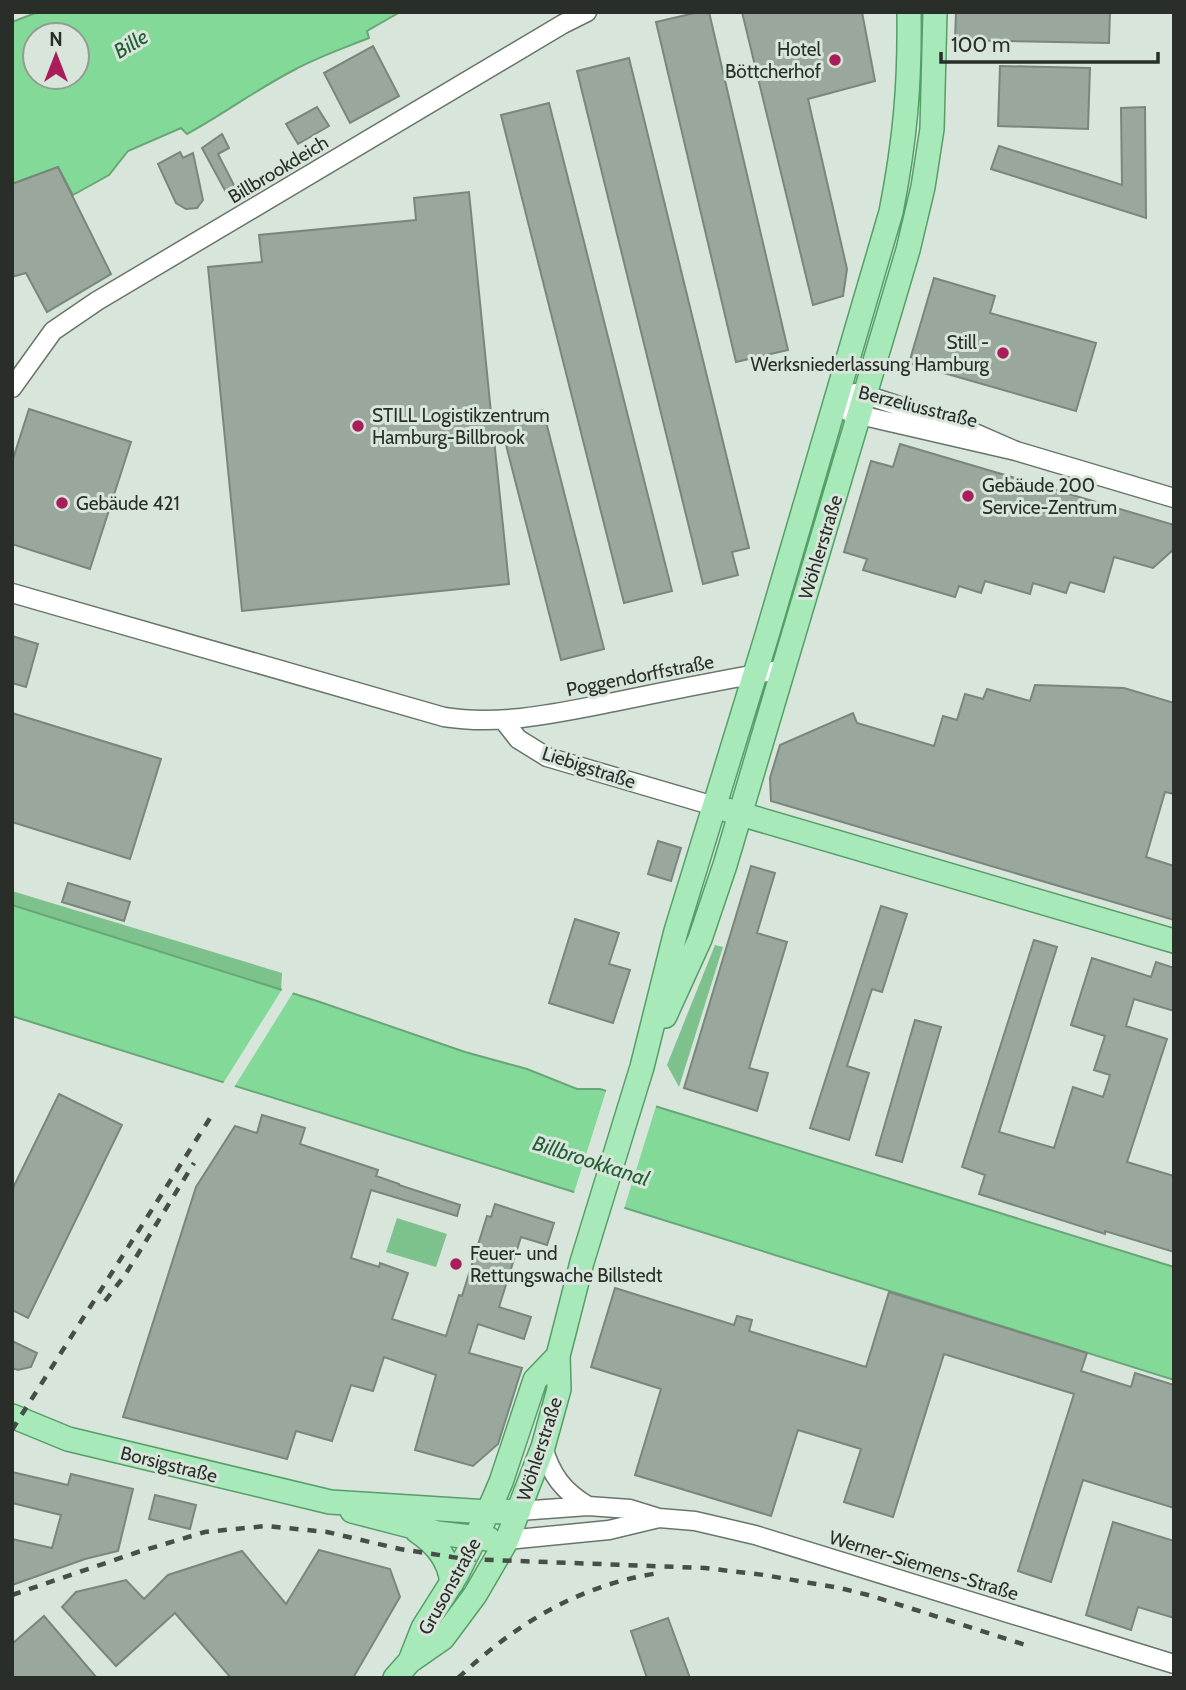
<svg xmlns="http://www.w3.org/2000/svg" width="1186" height="1690" font-family="Cabin,sans-serif">
<rect width="100%" height="100%" fill="#d8e5da"/>
<path fill="#7dc18c" d="M831,446L840,448L795,603L785,602Z
M12,891L282,973L281,991L12,905Z
M715,945L723,947L679,1087L667,1065Z
M397,1218L447,1234L436,1267L386,1252Z"/>
<path fill="#83da98" stroke="#68a677" stroke-width="2" fill-rule="evenodd" d="M38,12H400L367,31L369,38C344,48 318,57 294,70C257,89 224,114 187,134L181,128L128,151L109,175L73,195L58,167L12,184V22ZM35,35H77V77H35Z
M12,905L317,1001L465,1052L527,1069L577,1089H600L1174,1267V1380L12,1016Z"/>
<path fill="#d8e5da" d="M283,988L294,991L233,1089L224,1086L222,1085Z
M607,1088L657,1103L623,1212L573,1196Z"/>
<path fill="#9aa79c" stroke="#79867c" stroke-width="2" d="M699,12H709L788,350L736,362L656,22Z
M742,12H862L875,81L808,99L847,269L843,296L813,305Z
M956,12H1110L1109,43L955,40Z
M373,46L399,96L350,123L324,73Z
M629,58L749,548L732,552L738,575L703,584L577,71Z
M1000,66L1090,68L1088,129L998,126Z
M549,103L672,591L624,603L501,115Z
M317,107L329,126L298,144L286,124Z
M1145,107L1146,218L991,169L999,146L1122,185L1121,108Z
M222,134L229,148L218,154L237,191L228,196L202,148Z
M180,152L183,158L193,153L203,200L197,208L186,209L176,203L158,164Z
M58,167L111,274L47,312L26,273L12,277V184Z
M469,192L492,423L543,410L604,649L561,660L504,437L494,439L509,584L242,611L208,267L262,262L259,235L416,220L414,198Z
M934,278L995,296L990,313L1096,343L1076,411L909,363Z
M29,409L131,442L90,569L12,544V462Z
M900,444L1174,525V549L1153,568L1114,557L1104,592L1070,582L1066,593L1033,583L1030,594L985,581L981,593L959,586L955,597L863,570L867,559L844,552L871,461L893,467Z
M12,636L38,644L26,687L12,683Z
M1035,685L1124,688L1174,703V794L1165,792L1146,857L1174,866V920L771,801L770,778L780,745L853,713L857,723L934,746L943,716L957,720L965,694L983,699L987,689L1030,701Z
M12,713L161,759L130,859L12,822Z
M658,841L681,848L671,881L648,874Z
M751,866L775,873L757,933L787,942L749,1068L768,1073L757,1111L684,1088Z
M68,883L130,902L124,921L62,902Z
M881,906L907,914L882,992L872,989L847,1066L869,1073L849,1140L810,1128Z
M575,919L619,933L609,964L630,970L613,1023L549,1003Z
M1034,940L1057,947L999,1132L1054,1148L1073,1087L1103,1097L1110,1075L1094,1070L1105,1036L1071,1025L1092,958L1151,977L1156,962L1174,968V1011L1134,999L1126,1026L1167,1039L1127,1162L1174,1176V1252L1105,1231V1234L979,1194L985,1175L962,1167Z
M915,1020L941,1027L902,1162L876,1155Z
M59,1094L122,1125L28,1318L12,1310V1190Z
M262,1115L305,1128L300,1144L378,1170L376,1176L399,1184V1185L460,1205L457,1216L371,1190L351,1258L379,1267L380,1263L408,1273L392,1319L446,1336L459,1295L462,1296L487,1216L491,1217L495,1204L554,1223L547,1245L521,1237L499,1307L531,1317L524,1339L478,1324L469,1353L522,1368L498,1444L473,1466L415,1450L436,1375L384,1357L373,1391L351,1385L332,1441L296,1431L287,1459L123,1417L196,1187L235,1126L257,1133Z
M615,1288L734,1325L737,1316L752,1320L749,1331L866,1367L889,1292L1087,1353L1081,1371L1131,1387L1135,1373L1174,1385V1508L1083,1480L1051,1582L1018,1571L1074,1394L944,1354L893,1517L844,1502L861,1449L798,1430L771,1516L635,1475L661,1389L591,1367Z
M12,1341L37,1353L31,1367L18,1370L12,1368Z
M12,1472L68,1485L71,1474L133,1489L118,1551L85,1559L12,1585V1539L52,1548L61,1515L12,1503Z
M155,1495L196,1505L190,1529L149,1519Z
M1113,1522L1174,1541V1618L1138,1607L1131,1630L1086,1615Z
M319,1550L390,1569L400,1597L353,1678H231L175,1613L116,1666L62,1607L76,1592L126,1580L144,1599L168,1575L242,1551L286,1604Z
M44,1616L97,1678H12V1644Z
M668,1618L690,1678H647L631,1631Z"/>
<g fill="none" stroke-linecap="round" stroke-linejoin="round">
<g stroke="#69756b" stroke-width="21">
<path id="minor" d="M12,388L53,331L97,301L563,24L587,12
M1016,451L954,424L866,395L855,393L837,399L846,410L851,413L1016,451L1174,498
M12,593L444,717C502,726 557,713 614,702C671,690 727,679 784,669
M504,721L518,739L547,757L714,806
M543,1447C551,1475 563,1491 588,1506
M519,1511L588,1506L630,1509L659,1518L695,1521L755,1535L1174,1664
M507,1540L609,1530L659,1518"/>
</g>
<g stroke="#559e68" stroke-width="26">
<path id="major" d="M727,810L1174,941
M665,1016L700,939L725,865L908,250L923,187L932,129L935,12
M12,1416L68,1439L330,1502L488,1512L519,1511
M352,1511L437,1533L489,1539
M417,1531C436,1544 449,1559 452,1583
M410,1661L423,1628L457,1574L488,1512L501,1482L535,1380L558,1356
M395,1678L410,1661L443,1638L475,1595L507,1540L543,1447L559,1389L558,1356L582,1262L642,1067L676,931L767,635L891,212C905,141 910,85 909,12"/>
</g>
<use href="#minor" stroke="#fff" stroke-width="18"/>
<use href="#major" stroke="#a7e9b9" stroke-width="23"/>
<path stroke="#474e48" stroke-width="4.5" stroke-dasharray="9 9" stroke-linecap="butt" d="M105,1301L125,1275L194,1163
M12,1430L212,1115
M12,1595L138,1552L205,1532L266,1526L327,1532L400,1549L465,1559L705,1568L764,1575L840,1588L872,1596L1032,1647
M458,1678C517,1623 579,1585 659,1573"/>
</g>
<g fill="#aa1d5b" stroke="#d8e5da" stroke-width="2.5">
<circle cx="835" cy="60" r="7"/>
<circle cx="1003" cy="353" r="7"/>
<circle cx="358" cy="426" r="7"/>
<circle cx="968" cy="496" r="7"/>
<circle cx="62" cy="503" r="7"/>
<circle cx="456" cy="1264" r="7"/>
</g>
<g text-anchor="middle" stroke-width="6" stroke-linejoin="round" paint-order="stroke">
<g font-size="19" fill="#292e29" stroke="#d8e5da" text-anchor="start">
<text x="821" y="56" text-anchor="end">Hotel<tspan x="821" dy="22">Böttcherhof</tspan></text>
<text x="989" y="349" text-anchor="end">Still -<tspan x="989" dy="22">Werksniederlassung Hamburg</tspan></text>
<text x="372" y="422">STILL Logistikzentrum<tspan x="372" dy="22">Hamburg-Billbrook</tspan></text>
<text x="982" y="492">Gebäude 200<tspan x="982" dy="22">Service-Zentrum</tspan></text>
<text x="76" y="510">Gebäude 421</text>
<text x="470" y="1260">Feuer- und<tspan x="470" dy="22">Rettungswache Billstedt</tspan></text>
</g>
<g font-size="19" fill="#292e29" stroke="#d8e5da">
<text transform="translate(278 169) rotate(-31)" y="7">Billbrookdeich</text>
<text transform="translate(918 406) rotate(14)" y="7">Berzeliusstraße</text>
<text transform="translate(820 547) rotate(-73)" y="7">Wöhlerstraße</text>
<text transform="translate(640 675) rotate(-11)" y="7">Poggendorffstraße</text>
<text transform="translate(589 767) rotate(18)" y="7">Liebigstraße</text>
<text transform="translate(539 1449) rotate(-72)" y="7">Wöhlerstraße</text>
<text transform="translate(169 1464) rotate(14)" y="7">Borsigstraße</text>
<text transform="translate(924 1565) rotate(17)" y="7">Werner-Siemens-Straße</text>
<text transform="translate(449 1586) rotate(-61)" y="7">Grusonstraße</text>
</g>
<g font-size="21" font-style="italic" fill="#225f35" stroke="#d8e5da">
<text transform="translate(131 44) rotate(-31)" y="7">Bille</text>
<text transform="translate(591 1161) rotate(18)" y="7">Billbrookkanal</text>
</g>
</g>
<rect width="1186" height="1690" fill="none" stroke="#292e29" stroke-width="28"/>
<g transform="translate(56 56)"><circle r="33" fill="#d8e5da" stroke="#929c93" stroke-width="2"/>
<path d="M0-5L12 26L0 18L-12 26Z" fill="#aa1d5b"/>
<text y="-10" font-size="19" font-weight="bold" text-anchor="middle" fill="#292e29">N</text>
</g>
<path d="M941 52v10h217v-10" fill="none" stroke="#292e29" stroke-width="3.5"/>
<text x="951" y="52" font-size="21" fill="#292e29" stroke="#d8e5da" stroke-width="5" paint-order="stroke">100 m</text>
</svg>
